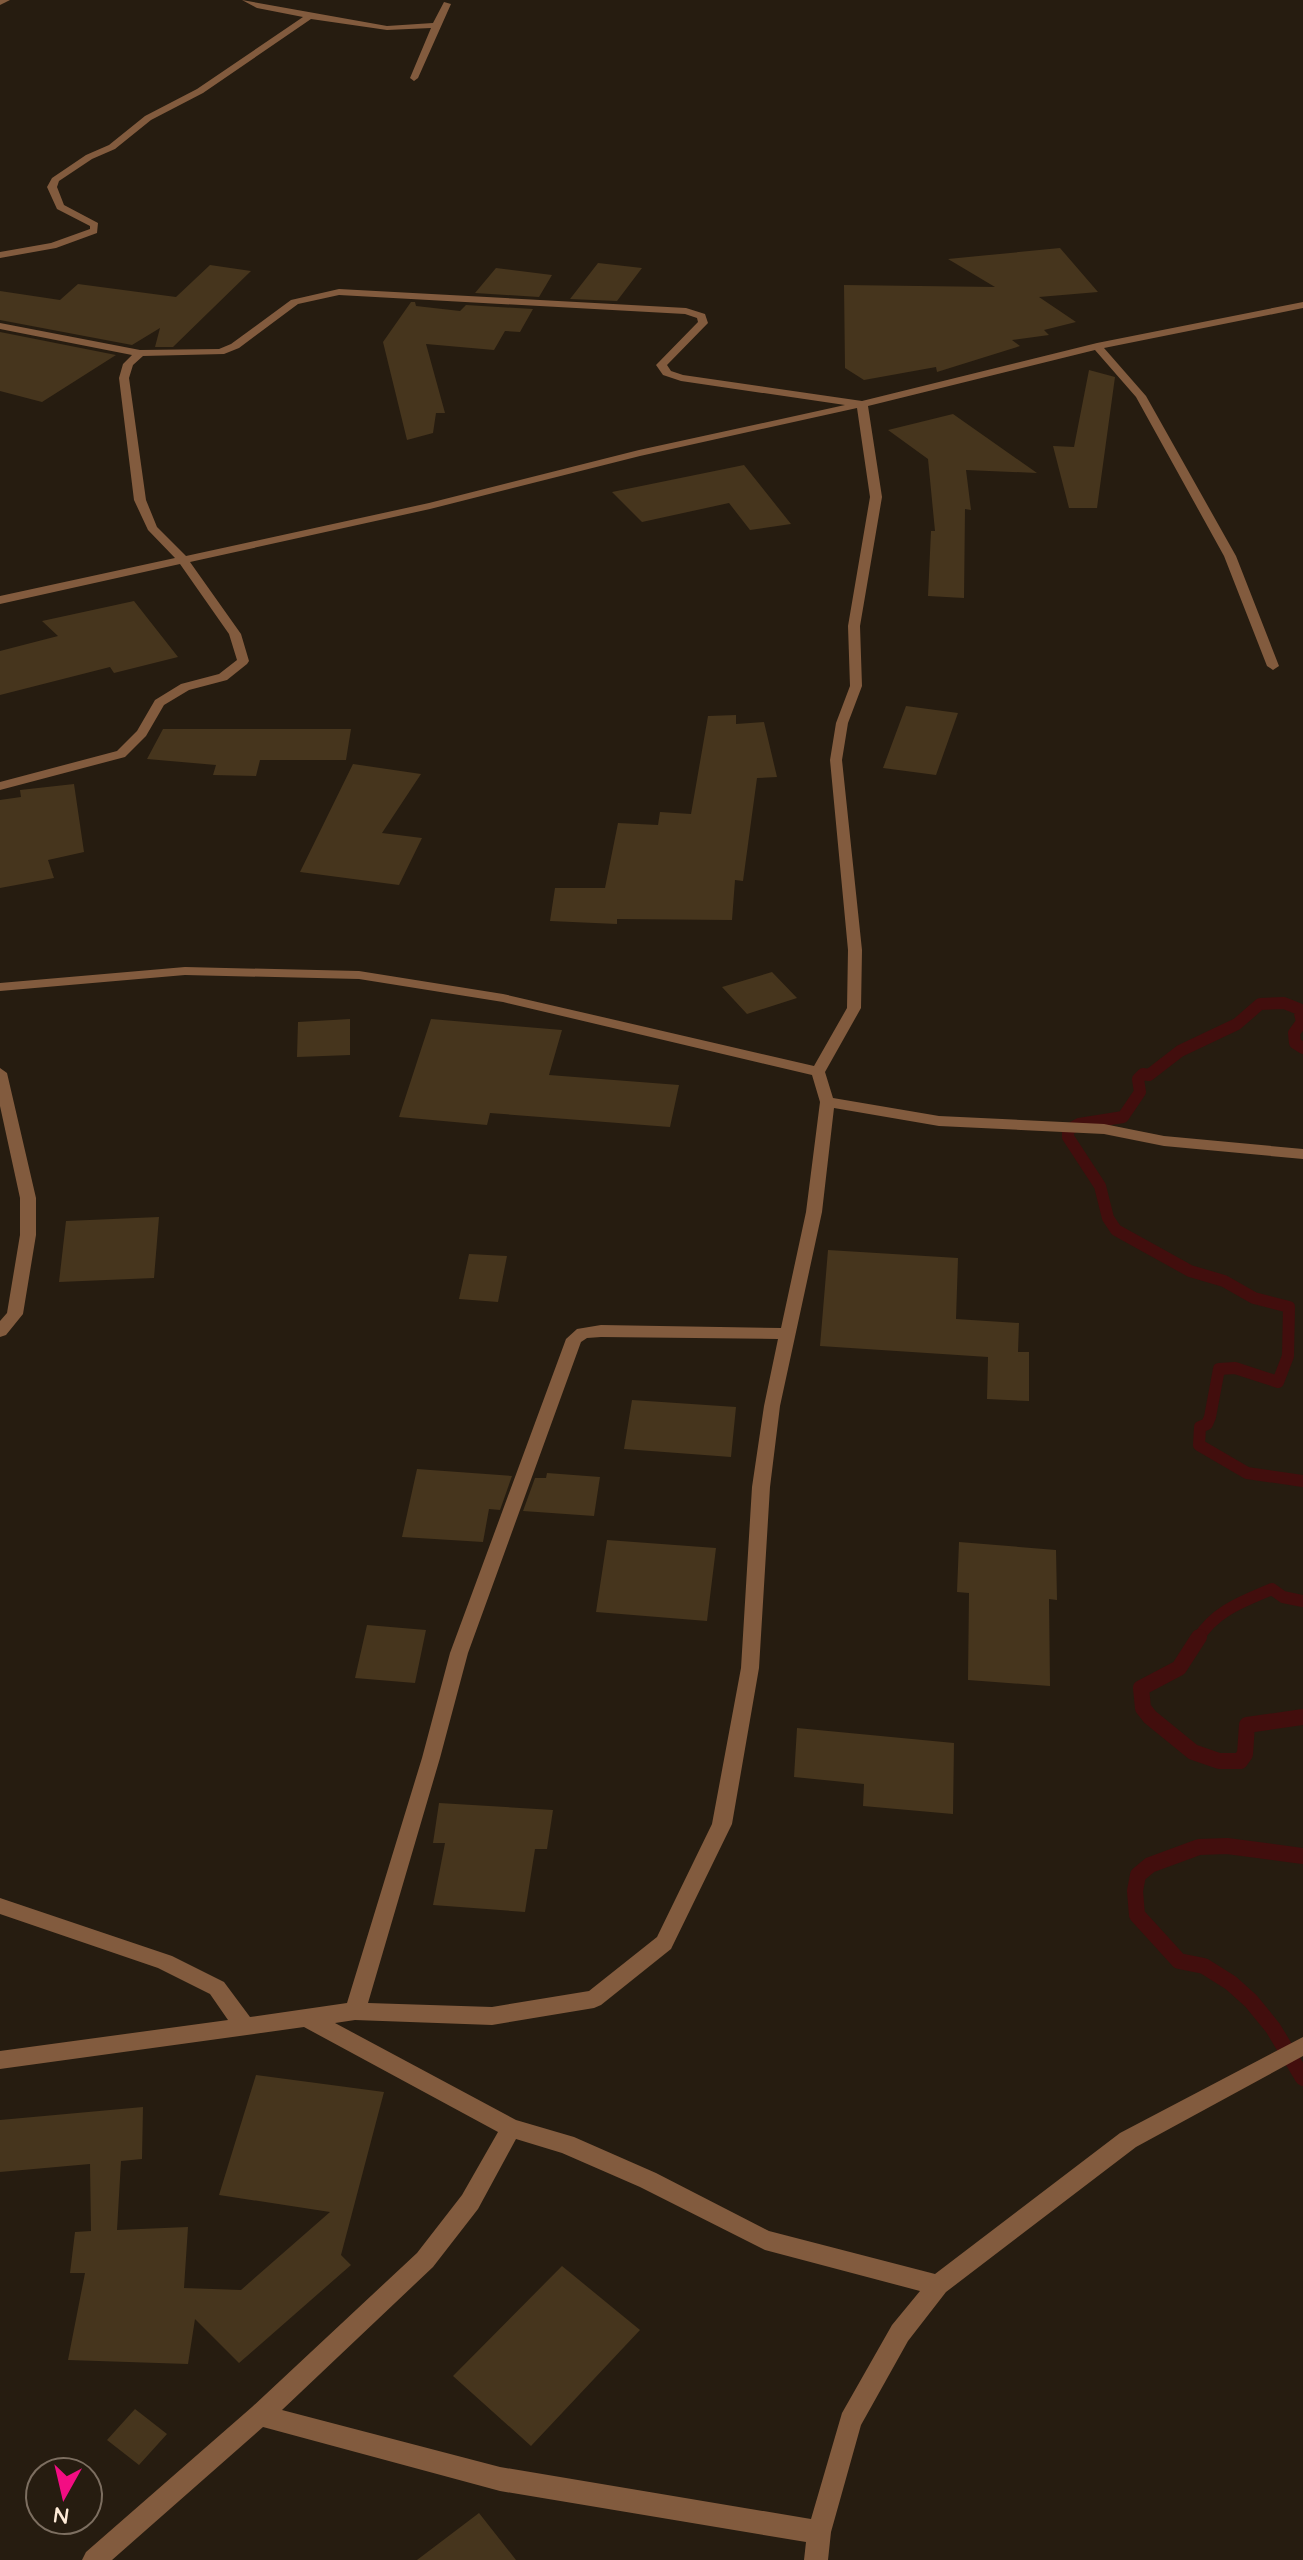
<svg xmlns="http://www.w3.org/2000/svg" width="1303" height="2560" font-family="Quicksand,sans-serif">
<rect width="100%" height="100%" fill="#261c10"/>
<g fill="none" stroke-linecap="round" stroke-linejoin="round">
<path stroke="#420e0d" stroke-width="12" d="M1303,1048L1295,1043L1294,1033L1302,1022L1299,1009L1284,1003L1260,1004L1237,1024L1180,1051L1149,1075L1143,1074L1138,1079L1140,1092L1123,1117L1079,1124L1068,1130V1137L1100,1186L1108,1218L1116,1230L1190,1271L1224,1281L1254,1298L1289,1307L1288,1356L1278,1382L1235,1368L1219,1369L1210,1417L1207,1424L1200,1427L1199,1445L1247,1473L1303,1481
M1198,1639C1214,1611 1244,1601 1272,1589L1283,1597L1303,1601"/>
<path stroke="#420e0d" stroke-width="16" d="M1199,1637L1179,1668L1141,1688L1143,1708L1150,1717L1193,1752L1219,1761H1240L1245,1754L1247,1725L1303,1717
M1303,1856L1227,1846L1199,1847L1150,1865L1138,1875L1135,1891L1137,1915L1179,1961L1204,1966L1231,1983L1251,2001L1273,2028L1303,2078"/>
</g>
<path fill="#46351d" d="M1060,248L1098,292L1039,297L1076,322L1044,330L1049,335L1012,340L1020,346L937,372L936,367L864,380L845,368L844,285L995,287L948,259Z
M598,263L642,268L617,301L570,299Z
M210,265L251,271L173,347H155L160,328L132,345L0,320V291L60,300L78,284L176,297Z
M496,268L552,275L539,297L475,293Z
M411,302H415L416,306L460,311L466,305L533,309L520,332L505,331L494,350L426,344L445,413H436L433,433L407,440L383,342Z
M0,332L116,355L42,402L0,391Z
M1089,370L1115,377L1097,508H1069L1053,446L1074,447Z
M953,414L1037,473L966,470L971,510L965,509L964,598L928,596L931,531H935L928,459L888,430Z
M744,465L791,524L750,530L729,503L642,522L612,492Z
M134,601L178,657L114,673L110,667L0,695V651L58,636L42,621Z
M906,706L958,713L936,775L883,768Z
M736,715V724L764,722L777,777L757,778L743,881L735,880L732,920L617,919V924L550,921L555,888H605L618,823L658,825L660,812L691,814L708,716Z
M163,729H351L346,760H260L256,776L213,775L216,765L147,759Z
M353,764L421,774L382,833L422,838L399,885L300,872Z
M74,784L84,852L48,860L54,878L0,888V800L21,797L20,790Z
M772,972L797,998L747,1014L722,987Z
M350,1019V1055L297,1057L298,1022Z
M431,1019L562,1030L549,1075L679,1085L670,1127L490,1113L487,1125L399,1117Z
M159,1217L154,1278L59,1282L66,1221Z
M828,1250L958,1258L956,1319L1019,1323L1018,1352H1029V1401L987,1399L988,1357L820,1346Z
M469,1254L507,1256L498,1302L459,1299Z
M632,1400L736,1407L731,1457L624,1449Z
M417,1469L512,1476L500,1510L489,1509L483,1542L402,1537Z
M547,1473L600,1477L594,1516L523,1511L535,1478H546Z
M607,1540L716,1548L707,1621L596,1612Z
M959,1542L1056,1550L1057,1600L1049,1599L1050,1686L968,1680L969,1593L957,1592Z
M367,1625L426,1630L415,1683L355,1678Z
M797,1728L954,1743L953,1814L863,1806L864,1784L794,1777Z
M439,1803L553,1810L547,1849H535L525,1912L433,1905L445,1843H433Z
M256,2075L384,2092L341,2255L351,2265L239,2363L195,2319L188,2364L68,2360L85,2273H70L75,2232L91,2231L90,2164L0,2172V2120L143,2107L142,2159L121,2161L117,2230L188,2227L184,2288L241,2290L330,2212L219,2195Z
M562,2266L640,2330L531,2446L453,2376Z
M135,2409L167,2434L139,2465L107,2440Z
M479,2513L516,2560H417Z"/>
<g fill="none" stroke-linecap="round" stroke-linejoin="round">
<path fill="#825b3e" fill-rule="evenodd" d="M0,0H10L0,5Z
M242,0L387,26L433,23L444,2L451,4L418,78L414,81L410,78L431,28L387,30L311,19L203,93L151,120L115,149L92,159L59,181L57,187L64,205L98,223L97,233L56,248L0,258V252L51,243L90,229V226L57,209L47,187L52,178L86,155L109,145L145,116L197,89L303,17L257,8Z
M339,289L686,308L705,314L708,323L667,365L671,371L683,375L862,401L1097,343L1303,302V308L1104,348L1146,396L1236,556L1279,666L1273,670L1267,666L1224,556L1136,397L1095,350L868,406L882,497L860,626L862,686L848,723L842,760L862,950L861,1008L825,1072L833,1098L939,1116L1104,1124L1164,1136L1303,1149V1159L1164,1146L1104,1134L939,1126L834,1108L822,1212L780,1406L770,1487L759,1668L732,1824L671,1949L601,2005L594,2008L492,2025L355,2020L335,2023L516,2120L574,2137L656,2173L769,2231L935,2274L1120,2133L1303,2037V2056L1136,2147L946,2292L908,2341L861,2425L831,2532L828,2560H804L806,2542L500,2491L263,2427L112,2560H82L86,2552L252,2407L417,2253L462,2195L498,2132L304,2027L0,2069V2051L228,2020L210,1994L158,1968L0,1914V1898L172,1956L224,1982L250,2017L347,2003L422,1758L450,1653L566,1339L577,1329L601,1325L781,1328L806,1212L820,1102L812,1075L503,1002L359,979L185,975L0,991V983L185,967L359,971L503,994L814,1066L847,1008L848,950L830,760L836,723L850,686L848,626L870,497L857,408L640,456L430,509L190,562L241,634L249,661L247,664L227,680L189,690L164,705L146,736L125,757L0,790V782L117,751L137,731L155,700L181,684L219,674L237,660L229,634L180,564L0,604V596L175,558L148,530L134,500L119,378L123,364L132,355L0,329V323L140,350L219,349L231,344L291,300ZM339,295L685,314L697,318L698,322L656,365L663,375L681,381L845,405L639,450L429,503L186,556L157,527L146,500L129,378L133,365L143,356L224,354L239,348L298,304ZM601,1337L778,1339L764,1406L752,1487L741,1668L712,1824L657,1937L589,1991L492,2007L368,2003L440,1758L468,1653L581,1342L587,1338ZM516,2139L562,2153L640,2187L765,2250L920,2291L892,2325L842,2413L811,2519L500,2467L282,2410L433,2267L478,2209Z
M0,1068L7,1073L36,1198V1235L23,1314L6,1335L0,1337V1321L7,1313L20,1235V1198L0,1106Z"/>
</g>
<g transform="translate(64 2496) rotate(188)"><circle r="38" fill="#261c10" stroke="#7c6e60" stroke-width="2"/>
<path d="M0-6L14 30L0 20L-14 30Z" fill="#f30d83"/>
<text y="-12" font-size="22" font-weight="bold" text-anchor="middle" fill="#fdead7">N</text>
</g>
</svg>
